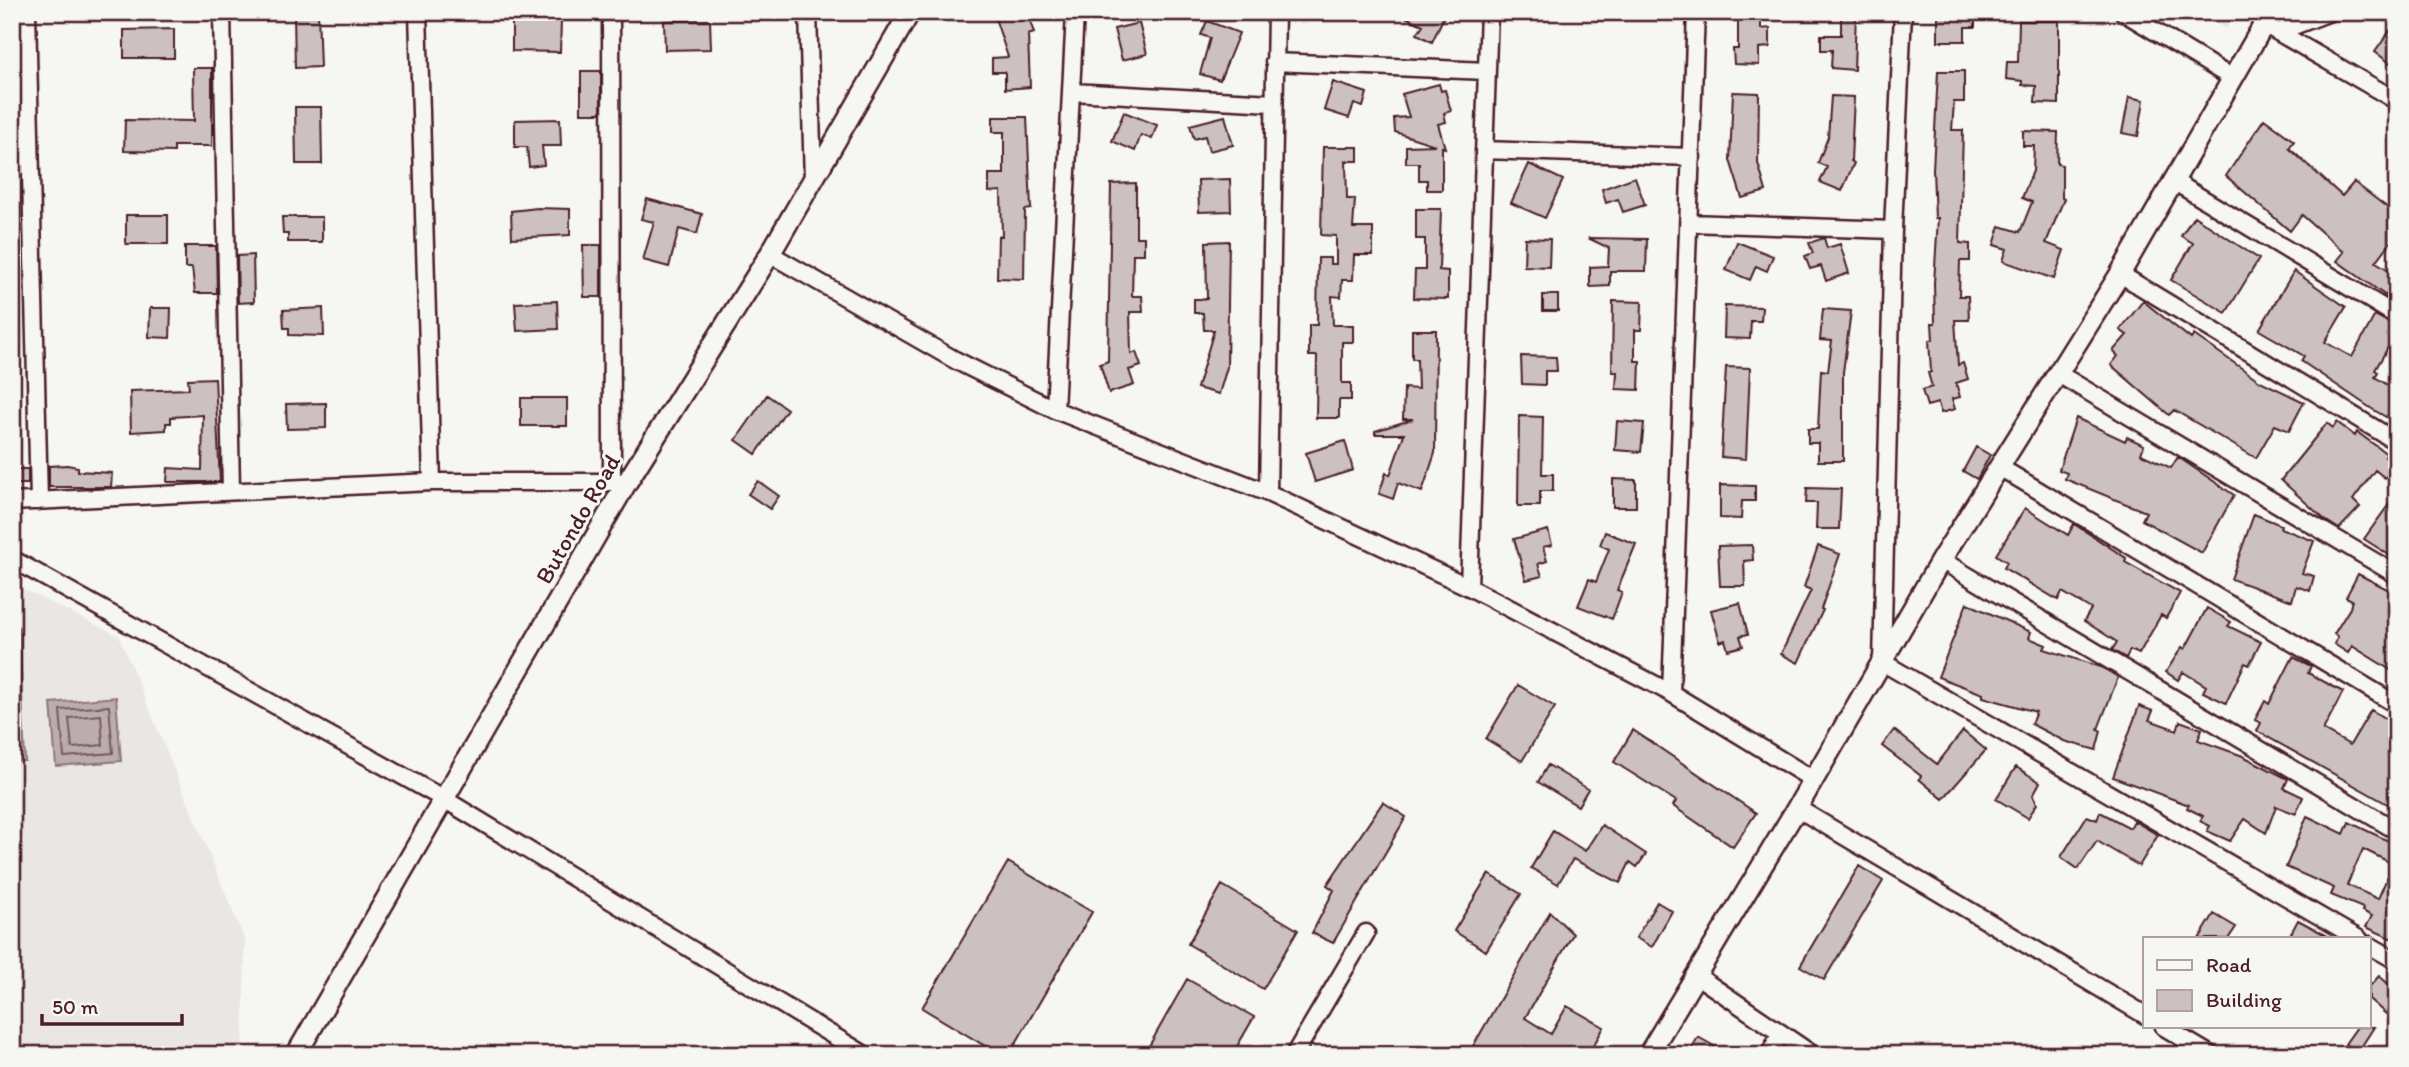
<svg xmlns="http://www.w3.org/2000/svg" width="2409" height="1067" font-family="Itim,sans-serif">
<rect width="100%" height="100%" fill="#f6f6f2"/>
<filter id="ink" filterUnits="userSpaceOnUse"><feTurbulence type="fractalNoise" baseFrequency=".0143" numOctaves="2"/><feDisplacementMap in="SourceGraphic" scale="14" xChannelSelector="R" yChannelSelector="G"/><feConvolveMatrix kernelMatrix="1 2 1 2 8 2 1 2 1" color-interpolation-filters="sRGB"/></filter>
<g filter="url(#ink)">
<path fill="#e9e6e3" d="M2198,12H2236L2226,29Z
M12,584L119,636L245,941L243,1055H12Z"/>
<path fill="#bbadae" stroke="#8e747a" stroke-width="2" d="M12,624L19,627L25,761H12Z
M116,697L121,761L56,766L51,703Z"/>
<g fill="none" stroke-linecap="round" stroke-linejoin="round">
<path stroke="#77585f" stroke-width="2" d="M12,639L17,750L12,754
M109,706L113,753L64,757L60,710Z
M101,715L103,745L72,748L69,718Z"/>
</g>
<path fill="#ccc1c0" stroke="#4a1f2b" stroke-width="2" fill-rule="evenodd" d="M294,12H318L320,67L295,68Z
M993,12H1027L1034,33L1028,35L1030,87L1005,89V72H992V58L1008,57Z
M1394,12H1446L1432,42L1417,34L1423,25Z
M1738,12H1761V29L1770,28V47L1759,48V65L1734,64L1733,49H1738Z
M1841,12H1856L1854,70L1831,68L1832,50H1821V35H1841Z
M1938,12H1975V27H1965V41H1938Z
M512,20L561,21L560,52L512,51Z
M710,20L711,49L665,50L664,21Z
M1207,21L1239,33L1220,80L1200,74L1210,38L1201,35Z
M2019,21H2059V104L2035,103L2036,86L2022,85V81L2006,79L2007,62H2018Z
M2397,21V68L2375,52Z
M1139,23L1147,54L1122,60L1114,29Z
M174,29V58H124V30Z
M193,68H212V146H174V152L124,151L125,120L194,121Z
M581,71H601V113H581Z
M1938,71H1964V102H1954L1952,130H1963L1960,243L1970,244V261H1960L1959,296H1968L1969,320H1955L1958,365L1963,363L1968,379L1956,383L1960,397L1952,399L1955,409L1941,413L1938,403L1927,406L1922,390L1932,387L1928,373L1931,372L1929,340H1933L1932,323H1935L1934,283L1938,218H1935L1933,170Z
M1333,82L1367,93L1363,107L1354,104L1349,118L1324,110Z
M1439,84L1441,91L1445,90L1451,111L1444,113L1446,122L1438,124L1445,148L1442,147V190H1427V180H1419V163H1406V146L1435,145L1395,132L1394,118L1409,117L1402,94Z
M1733,92L1759,93L1758,163L1766,191L1742,198L1730,160Z
M1831,96L1854,97L1851,161L1854,163L1842,191L1820,182L1827,167L1818,163L1828,137Z
M2129,97L2144,100L2138,136L2122,133Z
M295,107H321L322,164H296Z
M1124,112L1157,125L1152,139L1141,135L1135,151L1112,141Z
M1225,116L1233,145L1209,151L1205,136L1194,139L1190,125Z
M993,117H1027L1031,209L1025,210L1024,279L997,278L998,236H1002L1001,191L989,192V174H1004V132H993Z
M560,119L561,146H542L544,165L529,167L527,147H515V120Z
M2264,119L2294,141L2289,148L2342,196L2354,182L2397,215V234L2376,262L2397,275L2386,296L2337,261L2344,252L2302,215L2290,231L2226,176Z
M2023,131L2058,132L2057,164L2062,165V198L2064,199L2046,243L2064,250L2054,279L2003,261L2007,249L1994,245L2000,226L2020,232L2032,202L2022,198L2033,171L2034,146H2023Z
M1323,147H1358V161H1346L1347,199H1355L1353,228H1373V255H1354L1353,280H1342L1341,297L1332,296L1333,325H1353V342H1342V383H1351V400H1339V418H1316L1317,356H1309V325H1317L1318,258H1330V264H1336V236L1321,235Z
M1529,164L1563,180L1545,218L1511,203Z
M1635,177L1645,205L1623,212L1618,199L1606,203L1602,189Z
M1230,179L1231,211L1199,212L1198,180Z
M1136,183V237H1144V254H1133L1132,296H1142L1143,312H1130L1131,354L1136,352L1141,366L1129,370L1134,385L1109,393L1100,364L1108,361L1111,184Z
M647,199L702,214L697,234L679,229L669,267L643,260L654,222L641,219Z
M538,208L570,209V235L512,238L511,211Z
M1416,209H1441L1439,270L1448,271V299L1414,298L1415,270H1425V239H1416Z
M126,215H168V244H126Z
M2194,216L2259,259L2226,313L2171,280L2193,243L2181,236Z
M282,217H322V242H288V234H283Z
M1525,238L1550,239L1549,267L1524,266Z
M1588,238L1647,239L1646,271H1610V286L1590,287V267L1608,266L1609,248Z
M1824,238L1827,248L1840,244L1849,273L1826,281L1821,266L1810,269L1805,256L1813,253L1809,243Z
M1229,241L1227,367L1219,394L1197,388L1214,330H1204L1203,313H1194V299H1207L1206,242Z
M1737,242L1773,256L1767,271L1756,266L1750,280L1726,270Z
M583,245H601V297H584Z
M185,246H216L217,293H195L192,268H185Z
M253,255L254,302L238,303L237,256Z
M2294,271L2346,307L2325,342L2352,357L2375,315L2397,327V332L2375,370L2378,372L2375,377L2397,391V416L2390,412L2386,417L2372,409L2301,361L2304,356L2259,330Z
M1543,295H1558V311H1543Z
M557,301L558,329L517,331L515,303Z
M1613,301L1642,302L1641,330H1635V361H1640L1639,390L1616,389L1617,372H1612Z
M2143,301L2191,339L2194,335L2260,381L2304,402L2289,431L2275,425L2256,458L2174,410L2169,415L2111,365L2118,356L2113,351L2127,335L2120,330Z
M1725,306L1762,307L1761,321H1751L1750,339L1724,338Z
M150,308H171L170,338L149,337Z
M323,308L324,336L289,335V328H284L283,310Z
M1823,309L1851,311L1843,372V461H1818V443H1808V429H1818L1821,370L1828,371L1832,341L1820,340Z
M1412,330H1436L1435,453L1422,492L1398,483L1393,499L1379,494L1386,473L1390,475L1404,434H1375V431L1413,419H1403L1404,388L1418,389L1417,359H1412Z
M1521,356L1556,357L1557,371H1545V385L1522,384Z
M1726,367L1750,368L1746,459L1721,457Z
M215,378L220,482H167L168,468L202,470L203,415L171,417V423H166V430L131,432L130,391L189,389L188,379Z
M767,395L787,409L756,454L736,440Z
M521,398H567V426H521Z
M326,403V428L287,429L286,404Z
M1519,416L1543,417L1542,474H1553V491H1540V506H1518Z
M2076,418L2125,441L2127,437L2144,445L2141,454L2171,468L2178,457L2234,495L2202,553L2142,520L2146,512L2065,479L2067,473L2059,470Z
M1617,421L1644,423L1641,452L1615,450Z
M2337,422L2355,436L2357,432L2387,454L2385,457L2396,466L2385,478L2375,470L2353,500L2360,507L2339,529L2325,520L2281,480L2327,423L2333,428Z
M1345,441L1353,470L1315,482L1306,453Z
M1976,447L1990,455L1977,479L1963,471Z
M67,465L78,467V471L112,473L111,487H49V466Z
M13,469H28V484H13Z
M1613,479L1636,480V507H1613Z
M758,481L779,496L770,509L748,494Z
M1720,485L1755,486V501H1742L1741,519L1720,518Z
M1807,488L1841,489L1839,529H1816L1817,503H1806Z
M2397,493V560L2364,539Z
M2025,508L2068,535L2074,524L2126,558L2125,562L2180,593L2166,618L2161,615L2139,654L2130,650L2126,658L2112,650L2117,642L2084,621L2091,609L2062,592L2058,600L2004,568L2007,562L1996,555Z
M2254,514L2281,525L2280,528L2314,541L2302,573L2314,576L2310,591L2296,586L2292,601L2231,579Z
M1548,530L1552,545L1543,547L1547,561L1538,564L1542,576L1526,580L1514,539Z
M1605,532L1636,544L1617,590L1622,592L1612,619L1578,606L1589,579L1596,582L1609,549L1600,545Z
M1752,545L1753,560L1744,561L1745,586H1720L1718,546Z
M1818,546L1840,554L1821,609L1823,610L1798,663L1781,654L1811,590L1804,587Z
M2358,574L2397,594V674L2352,646L2348,653L2334,644L2338,637L2334,634L2350,608L2352,600L2346,597Z
M1740,603L1748,634L1740,636L1743,646L1728,650L1725,640L1720,642L1711,610Z
M1967,603L2031,632L2029,638L2046,645L2044,649L2101,667L2118,677L2098,729L2101,731L2096,750L2064,741L2031,724L2036,712L1983,697V694L1938,677Z
M2207,608L2231,622L2228,626L2261,642L2249,665L2245,663L2226,703L2203,692L2206,686L2183,672L2178,680L2166,672L2182,647L2185,649Z
M2293,657L2311,666L2308,673L2343,692L2323,730L2350,745L2371,710L2397,726V797L2391,806L2257,731L2261,723L2255,720L2265,701L2269,704Z
M1518,685L1555,707L1522,761L1486,739Z
M2139,706L2153,711L2149,720L2177,730L2180,721L2202,729L2198,740L2243,756L2288,779L2284,788L2303,797L2296,814L2276,806L2266,833L2245,819L2230,841L2207,831L2210,826L2200,821L2203,816L2187,808L2189,805L2113,777Z
M1633,730L1756,813L1733,847L1673,806L1676,801L1614,762Z
M1894,730L1937,764L1963,731L1986,750L1943,799L1919,779L1921,776L1882,746Z
M1548,765L1588,789L1578,806L1538,782Z
M2016,767L2040,782L2033,795L2037,804L2028,818L1996,799Z
M1383,802L1406,817L1333,943L1312,933L1334,890L1327,885Z
M2100,812L2130,828L2134,821L2158,835L2139,866L2097,841L2078,869L2061,857L2087,816L2097,820Z
M2307,816L2344,834L2349,822L2397,845V941L2366,927L2372,916L2362,911L2363,908L2331,895L2334,888L2286,867ZM2363,849L2393,864L2378,899L2347,885Z
M1602,825L1646,854L1637,867L1630,862L1620,883L1573,859L1558,884L1531,868L1553,831L1585,851Z
M1008,862L1092,912L1009,1055H1000L922,1008Z
M1859,866L1883,881L1824,980L1800,966Z
M1489,874L1521,894L1486,951L1454,931Z
M1222,885L1298,930L1263,989L1188,944Z
M1657,902L1672,911L1652,947L1636,938Z
M1550,912L1573,934L1525,1018L1551,1034L1567,1006L1604,1027L1588,1055H1468Z
M2214,914L2236,927L2228,939H2199Z
M2298,920L2333,939H2288Z
M2379,976L2397,991V1002L2386,1014L2369,999V987Z
M1187,979L1254,1017L1232,1055H1144Z
M2357,1027H2374L2358,1052L2345,1044Z
M1698,1037L1730,1055H1688Z"/>
<g fill="none" stroke-linecap="round" stroke-linejoin="round">
<g stroke="#4a1f2b" stroke-width="21">
<path id="minor" d="M27,12L39,501
M222,12L231,490
M418,12L432,482
M611,12L612,482
M808,12L813,180
M1903,12L1893,230L1882,662L2359,939
M2123,12L2232,78
M2264,24L2397,101
M2278,32L2330,12
M1274,62L1487,71
M1072,92L1273,103
M1484,150L1692,157
M2175,182L2397,316
M1689,223L1893,230
M770,254L955,360L1055,410L1268,493L1469,587L1671,693L1812,779
M2120,274L2397,442
M2057,373L2397,575
M1055,410L1075,12
M2001,468L2397,705
M1268,493L1276,12
M12,502L432,482H627
M12,559L444,799L865,1055
M1941,560L2397,831
M1469,587L1489,12
M1671,693L1696,12
M1797,808L2145,1015
M2369,945L2397,961
M1697,976L1813,1055
M2164,1027L2211,1055
M1294,1055L1366,933
M1769,1055L1781,1033"/>
</g>
<g stroke="#4a1f2b" stroke-width="24">
<path id="tertiary" d="M296,1055L627,482L770,254L910,12
M1648,1055L1797,808L1941,560L2120,274L2271,12"/>
</g>
<use href="#minor" stroke="#f6f6f2" stroke-width="16"/>
<use href="#tertiary" stroke="#f6f6f2" stroke-width="19"/>
</g>
</g>
<g text-anchor="middle" stroke-width="6" stroke-linejoin="round" paint-order="stroke">
<g font-size="24" fill="#4a1f2b" stroke="#f6f6f2">
<text transform="translate(578 519) rotate(-60)" y="8">Butondo Road</text>
</g>
</g>
<rect width="2409" height="1067" fill="none" stroke="#f6f6f2" stroke-width="42"/>
<rect x="21" y="21" width="2367" height="1025" fill="none" stroke="#4a1f2b" stroke-width="2.5" filter="url(#ink)"/>
<rect x="2143" y="937" width="228" height="91" fill="#f6f6f2" stroke="#b1a0a2" stroke-width="2"/>
<rect x="2157" y="960" width="35" height="10" fill="#f6f6f2" stroke="#b1a0a2" stroke-width="2"/>
<text x="2206" y="972" font-size="21" fill="#4a1f2b">Road</text>
<rect x="2157" y="990" width="35" height="21" fill="#ccc1c0" stroke="#b1a0a2" stroke-width="2"/>
<text x="2206" y="1007" font-size="21" fill="#4a1f2b">Building</text>
<path d="M42 1014v10h140v-10" fill="none" stroke="#4a1f2b" stroke-width="3.5"/>
<text x="52" y="1014" font-size="21" fill="#4a1f2b" stroke="#f6f6f2" stroke-width="5" paint-order="stroke">50 m</text>
</svg>
